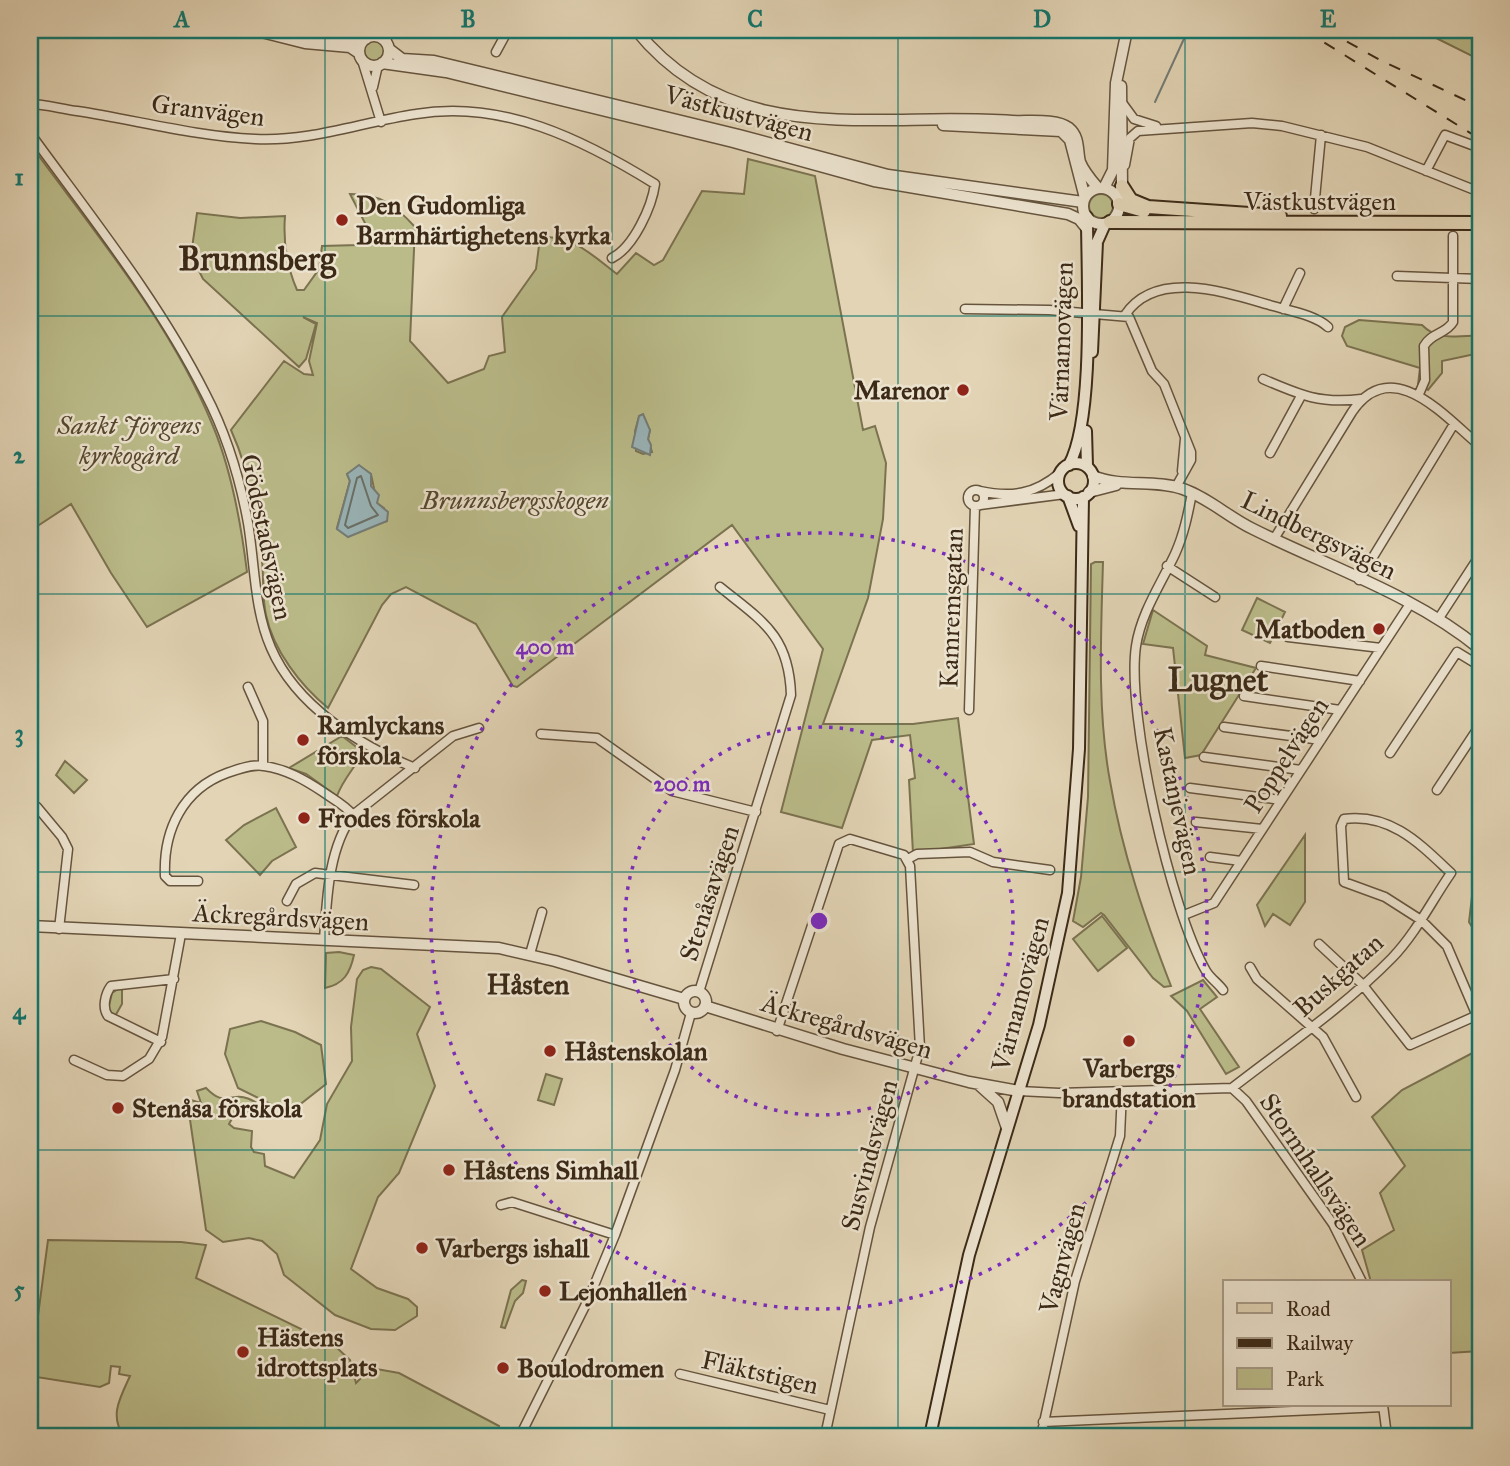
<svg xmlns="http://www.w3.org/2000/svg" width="1510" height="1466" font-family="'IM FELL Great Primer',serif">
<rect width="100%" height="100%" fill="#e2d4b5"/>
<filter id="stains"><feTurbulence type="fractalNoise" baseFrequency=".00286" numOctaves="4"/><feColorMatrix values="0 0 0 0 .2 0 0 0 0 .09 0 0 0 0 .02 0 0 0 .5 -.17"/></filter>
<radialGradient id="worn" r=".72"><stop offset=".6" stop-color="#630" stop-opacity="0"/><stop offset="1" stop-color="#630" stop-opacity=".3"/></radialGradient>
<path fill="#babb89" stroke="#7b7250" stroke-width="2" fill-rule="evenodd" d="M1420,30H1480V60Z
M364 51a11 11 0 1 1 22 0a11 11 0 1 1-22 0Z
M30,144C95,233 171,323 213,426C232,472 241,523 247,572L147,627L111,573L71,504L30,531Z
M748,159L815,176L863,430L875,426L886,463L883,519L868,598L823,724H913L958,718L974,844L913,853L909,780L915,778L910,735L872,740L842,828L781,812L823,649L732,525L517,687L513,686L476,624L406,587L391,594L382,605L328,708C301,686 273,650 266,615C262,598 264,579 262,561C258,516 250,472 231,430L284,361L304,374L313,375L309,361L317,323L303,317L316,324L306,359L299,367L203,279L191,255L197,213L240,218L285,216C283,242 287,267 297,290H304L319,269L322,246L358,245L366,225L350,194C381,194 395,205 415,227L410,341L448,383L484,369L489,356L505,352L502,317L536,269L540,238C571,233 593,256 617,274L636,253L654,265L663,260L702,191L744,194ZM639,417L650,430L648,439L652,452L643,454L636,451L635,431ZM359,466L371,474L377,503L384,508L387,521L371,526L337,528L350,481L347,474Z
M1089 206a12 12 0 1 1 24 0a12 12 0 1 1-24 0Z
M1359,320L1422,325C1440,343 1457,334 1480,336V353L1442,361V373L1428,390L1418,385L1420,368L1347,346L1342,336L1345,327Z
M1095,562H1103C1101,633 1097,711 1110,781C1122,852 1145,919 1171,986L1164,987L1153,978L1104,915L1101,913L1083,927L1073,921L1081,877L1088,797L1091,564Z
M1257,598L1285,612L1270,643L1242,630Z
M1153,610L1207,646L1205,655L1256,668L1201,755L1185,758L1173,648L1143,644Z
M342,736L363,752C355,768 343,779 337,796L306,774L289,768Z
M65,761L87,780L74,793L56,775Z
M276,808L296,847L272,861L260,875L226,840L244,825Z
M1305,835V902L1290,925L1273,914L1265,926L1257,905Z
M1473,888L1480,891V940L1469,922Z
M1102,916L1127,948L1098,971L1073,939Z
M339,952L354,955C350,973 344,984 325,988L326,953Z
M371,967L381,969L430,1007L417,1034L435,1086L399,1173L378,1197L351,1269L377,1288L408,1299L417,1307V1316L395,1330L371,1329L335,1315L284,1275L277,1254L262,1241L249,1238L223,1242L206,1230L187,1099L201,1103L197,1091L206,1088C218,1100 221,1099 236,1097C245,1095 255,1102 262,1106L264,1109L234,1115L229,1124L234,1128L252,1131L251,1147L254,1152L264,1154L265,1166L294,1178L320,1140L327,1104L352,1061L351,1027L357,979L363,970Z
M1203,980L1217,997L1200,1009L1239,1067L1226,1074L1187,1011L1171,996Z
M118,989H122V1004L114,1018L108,1010L112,993Z
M261,1021L295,1032L321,1045L326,1084L289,1113L238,1088L225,1054L230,1029Z
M1480,1049V1351L1449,1353V1282H1371L1362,1250L1394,1230L1380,1193L1405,1166L1372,1117L1402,1090Z
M546,1074L562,1079L554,1105L538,1100Z
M48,1240L181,1242L206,1245L196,1278L334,1345L350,1360L356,1383L371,1368L399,1373L499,1426L493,1436H124C109,1416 120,1398 130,1376L119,1374L120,1367L111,1366L109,1383L100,1387L30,1376Z
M522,1280L526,1281L523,1293L515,1301L505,1328L501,1327L511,1290Z"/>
<path fill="#99b5b9" stroke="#747d78" stroke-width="2" d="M643,414L650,430L648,439L651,445L650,455L632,447L639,416Z
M359,465L371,474V486L379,495L377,503L388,512L387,521L348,537L337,529L350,481L347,474Z"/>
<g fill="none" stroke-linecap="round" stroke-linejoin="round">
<path stroke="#6a7068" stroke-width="2" d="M361,476L371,506L378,515L348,528L345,525L357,478Z"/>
<path stroke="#747d78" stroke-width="2" d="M1155,102L1188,30"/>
<g stroke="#66543e" stroke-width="11">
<path id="minor" d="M386,30L387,45
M369,37L376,30
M496,52L508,30
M362,60L381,122
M373,87L378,65
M30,104C45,104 61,109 77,111C136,120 194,136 255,139C310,142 362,122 416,114C502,99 584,140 655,184C652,206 634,247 612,258
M1123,104L1134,119L1156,126
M30,133C91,217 158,300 205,393C226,433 240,479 248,523C255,565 254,609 271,648C296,706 359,745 415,768
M1125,165L1130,138L1138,131L1252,123L1282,126L1367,147L1472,189H1480
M1426,171L1445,135L1480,148
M1314,209L1321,135
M1397,276L1480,279
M965,309L1049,310L1129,317L1152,371L1164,384L1191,452V460L1176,487
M1283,309L1300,273
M1125,315C1157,267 1230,294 1273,306C1290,311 1315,315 1328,327
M1263,379C1300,395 1320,404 1361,399
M1419,394L1425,380L1424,346C1431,333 1446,334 1453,322V236
M1270,453L1301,396
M1182,471L1185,439
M968 498a8 8 0 1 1 16 0a8 8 0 1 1-16 0Z
M980,491C1012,498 1035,494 1060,473
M1192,493C1188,514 1184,534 1175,554C1161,584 1141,613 1136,646C1126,714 1171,911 1206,971C1210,978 1218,983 1223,990
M980,505L1065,494
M1274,539L1352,412C1392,353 1445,417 1480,446
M1167,566L1215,597
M1359,580L1454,424
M1439,618L1480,555
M1288,637L1381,648
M1261,666L1360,681
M248,687L263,721V766
M1244,696L1340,710
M969,710L975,506
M1224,727L1321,740
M541,734L597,738L672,791L756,812
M1390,753L1457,652L1480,666
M1204,757L1301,770
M1190,788L1281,800
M1437,790L1480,725
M37,807L62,837L68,849L59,929
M1196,822L1262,829
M1210,857L1241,861
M908,859L917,854L970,852L993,862L1050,870
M198,881H170L165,876C163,830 183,789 227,773C238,769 252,764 264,766C286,769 305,780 323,792C333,799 345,805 353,815
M287,901L296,884L315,873L414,885
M1184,915L1214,903L1410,604
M324,940C327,899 328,849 353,815L453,736L479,728
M1319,944L1362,984L1410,1045L1480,1014
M530,954L542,912
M1250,967L1257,979L1323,1037L1356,1097
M699,992L791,695C789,635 762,621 720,587
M777,1031L839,844L850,839L904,855L910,866L920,1048L870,1227L825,1436
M161,1042L108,1016C102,1008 105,994 111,986L174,979
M74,1060L107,1075L123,1076L149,1059L162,1037L181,934
M1232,1088C1286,1046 1344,1007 1392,958C1416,933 1431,902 1451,873C1420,844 1391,813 1344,819L1341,826L1344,882L1385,897L1421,920L1447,946L1477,1016
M1019,1091L1059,1093L1232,1088L1246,1101L1333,1224L1362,1282
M501,1205L512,1202L615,1235
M680,1374L830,1410
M1383,1405L1387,1436
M1043,1422L1383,1407
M520,1436L588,1300L615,1235L675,1070L691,1013
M1041,1436L1075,1281L1120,1136L1122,1091"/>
</g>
<g stroke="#66543e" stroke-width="13">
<path id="tertiary" d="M254,30L305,43L350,47L359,53
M285,30L323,39H366
M636,30C734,152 875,111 1012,121C1027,122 1056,118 1069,128C1080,137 1077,151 1080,162C1084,172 1092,181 1098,188
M359 51a15 15 0 1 1 30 0a15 15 0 1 1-30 0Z
M389,49L402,59L434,61L739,135L888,175L1083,202
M382,63L446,72L733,142L874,181L1068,214L1079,219L1087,229
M943,125L1061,131L1070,140L1085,198
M1104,188L1113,170L1116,83L1127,30
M1083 206a18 18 0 1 1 36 0a18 18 0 1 1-36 0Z
M1118,202L1122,186L1121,86
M1093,476C1122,488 1154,479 1183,489C1209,498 1228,517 1253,529C1329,567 1415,595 1480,649
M1089,492L1116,485
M30,926L499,948L555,961L684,999
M684 1002a11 11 0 1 1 22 0a11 11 0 1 1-22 0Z
M705,1006L843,1049L969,1082L1019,1091
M978,1084L998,1102L1007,1128"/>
</g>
<g stroke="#3c2a17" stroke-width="14">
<path id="secondary" d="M1092,352L1097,242L1105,224
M1086,431L1087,466
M1058 481a18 18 0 1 1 36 0a18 18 0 1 1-36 0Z
M1069,465C1095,418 1087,275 1087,217
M1068,496L1079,526
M930,1436L969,1255L1039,1025L1068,893L1079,749L1083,497"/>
</g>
<g stroke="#3c2a17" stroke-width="16">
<path id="primary" d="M1122,186L1131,200L1148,207L1280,216
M1119,204L1144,211
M1110,222L1480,223"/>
</g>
<use href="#minor" stroke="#ece3cf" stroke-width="8"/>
<use href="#tertiary" stroke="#ece3cf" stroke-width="10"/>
<use href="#secondary" stroke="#ece3cf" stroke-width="10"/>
<use href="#primary" stroke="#e2d4b5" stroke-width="12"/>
<path stroke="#3c2a17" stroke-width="2" stroke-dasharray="12 12" stroke-linecap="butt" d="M1304,30L1480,139
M1326,30L1380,60L1480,107"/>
</g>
<path fill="none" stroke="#0f766e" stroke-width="2" stroke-opacity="0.55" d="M325,30V1436M612,30V1436M898,30V1436M1185,30V1436M30,316H1480M30,594H1480M30,872H1480M30,1150H1480"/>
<g fill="none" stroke="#7b2cbf" stroke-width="3.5" stroke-dasharray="3.5 7">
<circle cx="819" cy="921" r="194"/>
<circle cx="819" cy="921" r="388"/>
</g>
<g fill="#8f2418" stroke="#ece3cf" stroke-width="2.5">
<circle cx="342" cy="220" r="7"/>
<circle cx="963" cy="390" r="7"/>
<circle cx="1379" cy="629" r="7"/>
<circle cx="303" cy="740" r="7"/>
<circle cx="304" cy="818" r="7"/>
<circle cx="1129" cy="1041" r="7"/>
<circle cx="550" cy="1051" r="7"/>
<circle cx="118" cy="1108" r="7"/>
<circle cx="449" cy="1170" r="7"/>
<circle cx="422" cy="1248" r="7"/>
<circle cx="545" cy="1291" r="7"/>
<circle cx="243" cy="1352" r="7"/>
<circle cx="503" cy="1368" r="7"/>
</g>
<g text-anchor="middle" stroke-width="5" stroke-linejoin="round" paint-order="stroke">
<g font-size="26" fill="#3c2a17" stroke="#ece3cf">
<text transform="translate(208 110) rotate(7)" y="9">Granvägen</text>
<text transform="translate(739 113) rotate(15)" y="9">Västkustvägen</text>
<text x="1320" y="210">Västkustvägen</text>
<text transform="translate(1061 341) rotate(-88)" y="9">Värnamovägen</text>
<text transform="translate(1319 535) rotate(26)" y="9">Lindbergsvägen</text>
<text transform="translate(267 537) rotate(78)" y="9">Gödestadsvägen</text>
<text transform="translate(951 608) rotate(-88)" y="9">Kamremsgatan</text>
<text transform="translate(1286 755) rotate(-57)" y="9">Poppelvägen</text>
<text transform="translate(1178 801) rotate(78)" y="9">Kastanjevägen</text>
<text transform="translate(709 893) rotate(-72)" y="9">Stenåsavägen</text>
<text transform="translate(281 917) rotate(3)" y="9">Äckregårdsvägen</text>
<text transform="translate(1338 975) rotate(-42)" y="9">Buskgatan</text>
<text transform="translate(1020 994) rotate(-75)" y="9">Värnamovägen</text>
<text transform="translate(847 1026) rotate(16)" y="9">Äckregårdsvägen</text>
<text transform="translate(869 1155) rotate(-75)" y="9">Susvindsvägen</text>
<text transform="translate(1316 1170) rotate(56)" y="9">Stormhallsvägen</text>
<text transform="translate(1062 1258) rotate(-75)" y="9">Vagnvägen</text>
<text transform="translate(760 1372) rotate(13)" y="9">Fläktstigen</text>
</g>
<g font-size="26" font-weight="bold" fill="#3c2a17" stroke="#ece3cf" text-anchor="start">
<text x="356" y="214">Den Gudomliga<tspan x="356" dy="30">Barmhärtighetens kyrka</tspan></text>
<text x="949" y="399" text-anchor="end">Marenor</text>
<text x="1365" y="638" text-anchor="end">Matboden</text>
<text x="317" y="734">Ramlyckans<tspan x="317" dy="30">förskola</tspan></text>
<text x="318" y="827">Frodes förskola</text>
<text x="564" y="1060">Håstenskolan</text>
<text x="1129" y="1077" text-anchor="middle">Varbergs<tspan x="1129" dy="30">brandstation</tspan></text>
<text x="132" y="1117">Stenåsa förskola</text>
<text x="463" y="1179">Håstens Simhall</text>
<text x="436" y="1257">Varbergs ishall</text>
<text x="559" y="1300">Lejonhallen</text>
<text x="257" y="1346">Hästens<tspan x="257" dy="30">idrottsplats</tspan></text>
<text x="517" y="1377">Boulodromen</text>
</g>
<g font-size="26" font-style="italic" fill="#55472e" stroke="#ece3cf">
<text x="129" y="434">Sankt Jörgens<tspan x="129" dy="30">kyrkogård</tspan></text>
<text x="515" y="509">Brunnsbergsskogen</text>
</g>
<g font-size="28" font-weight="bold" fill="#3c2a17" stroke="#ece3cf">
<text x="528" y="994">Håsten</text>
</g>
<g font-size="33" font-weight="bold" fill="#3c2a17" stroke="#ece3cf">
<text x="257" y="270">Brunnsberg</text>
<text x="1218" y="691">Lugnet</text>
</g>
</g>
<circle cx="819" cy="921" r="10" fill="#7b2cbf" stroke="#ece3cf" stroke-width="3.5"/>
<g font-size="21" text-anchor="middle" font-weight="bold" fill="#7b2cbf" stroke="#ece3cf" stroke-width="5" stroke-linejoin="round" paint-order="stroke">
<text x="545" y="654">400 m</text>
<text x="682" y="791">200 m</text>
</g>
<rect width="1510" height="1466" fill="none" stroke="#e2d4b5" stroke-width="77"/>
<rect x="1223" y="1280" width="228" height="126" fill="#ece3cf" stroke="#a69985" stroke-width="2"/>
<rect x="1237" y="1303" width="35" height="10" fill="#e2d4b5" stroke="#a69985" stroke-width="2"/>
<text x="1286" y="1316" font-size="21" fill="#3c2a17">Road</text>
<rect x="1237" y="1338" width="35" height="10" fill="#3c2a17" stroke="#a69985" stroke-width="2"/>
<text x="1286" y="1350" font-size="21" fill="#3c2a17">Railway</text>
<rect x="1237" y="1368" width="35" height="21" fill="#babb89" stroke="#a69985" stroke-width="2"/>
<text x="1286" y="1386" font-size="21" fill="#3c2a17">Park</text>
<rect x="38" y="38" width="1434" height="1390" fill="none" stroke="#0f766e" stroke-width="2.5"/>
<g font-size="23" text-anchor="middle" font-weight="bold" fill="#0f766e">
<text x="182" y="27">A</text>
<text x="468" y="27">B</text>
<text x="755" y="27">C</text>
<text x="1042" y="27">D</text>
<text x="1328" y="27">E</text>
<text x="19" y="185">1</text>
<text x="19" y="463">2</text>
<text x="19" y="741">3</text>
<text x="19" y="1019">4</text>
<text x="19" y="1297">5</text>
</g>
<rect width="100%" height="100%" filter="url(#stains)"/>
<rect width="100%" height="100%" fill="url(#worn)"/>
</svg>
